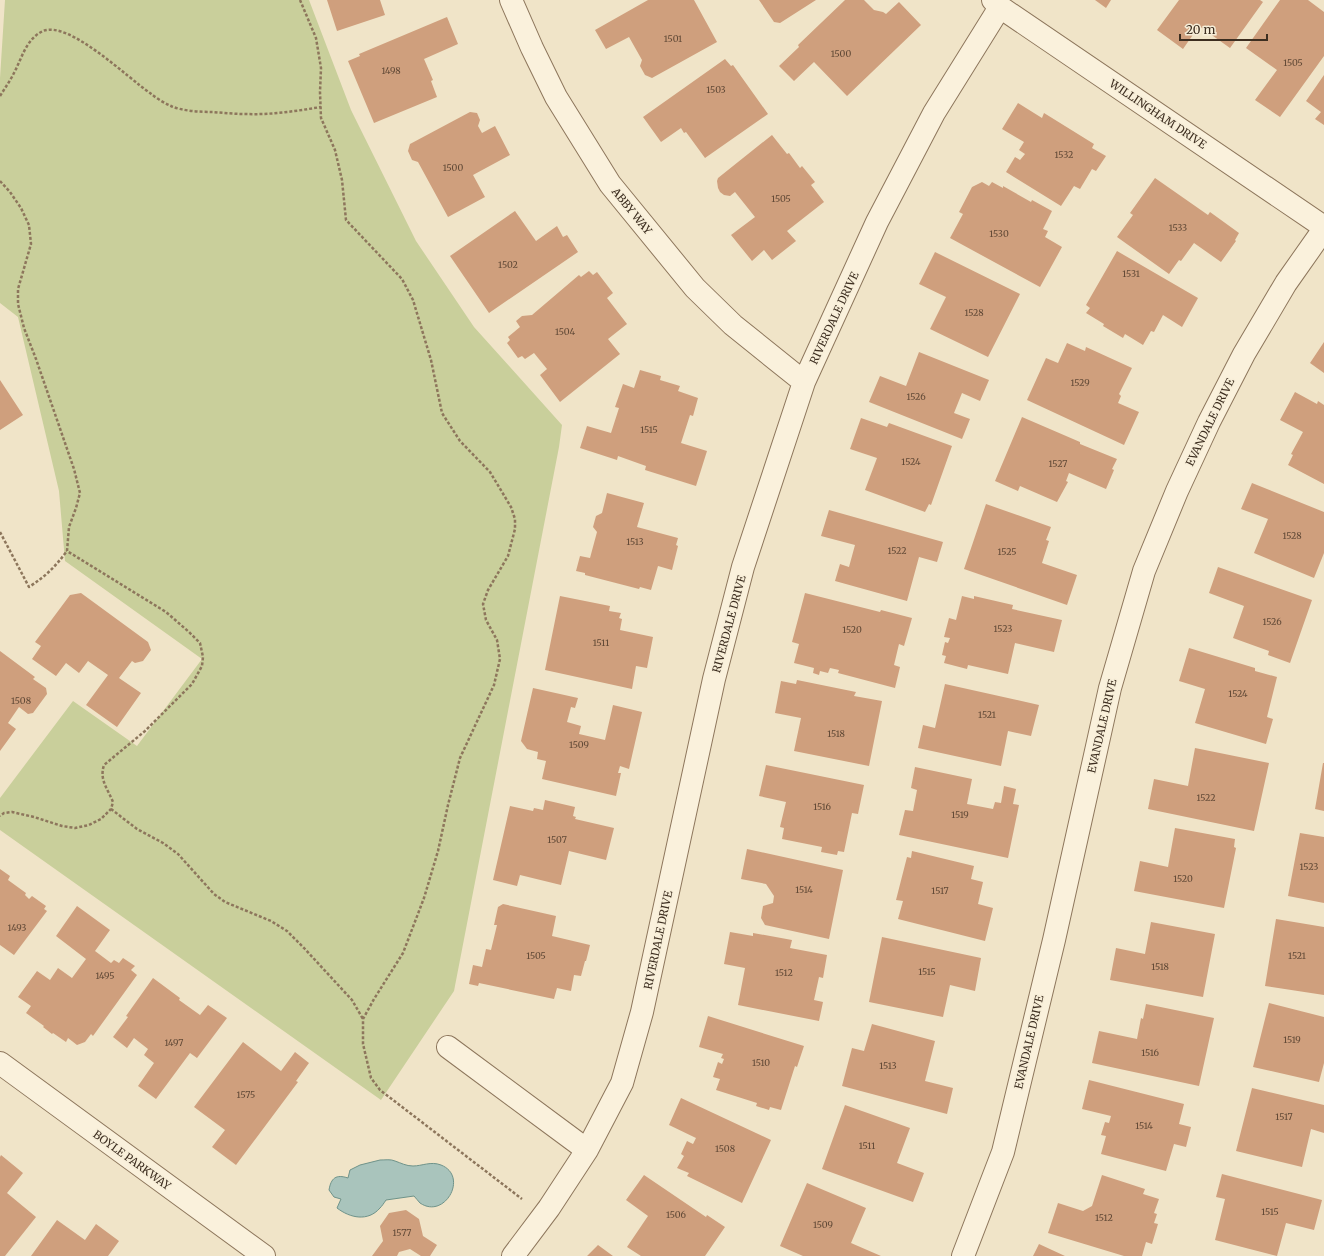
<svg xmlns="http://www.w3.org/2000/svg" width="1324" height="1256" font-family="Merriweather,serif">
<rect width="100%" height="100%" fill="#f0e4c8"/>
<path fill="#c9cf9b" d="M5,0H309L351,110L416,241L474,327L562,425L559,447L454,991L381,1100L0,830V798L73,701L137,746L202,659L65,561L59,491L18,317L0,303V78Z"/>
<path fill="#a9c4bc" stroke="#6f938a" d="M380,1160C385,1160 391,1159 395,1161C401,1163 406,1166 413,1166C422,1166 431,1161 441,1165C469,1176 445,1220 420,1203C418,1201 416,1198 414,1196L386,1200C384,1203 382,1206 380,1208C368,1222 350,1218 337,1208L341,1199L334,1197L329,1190C331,1178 336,1174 348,1178L350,1170L360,1165Z"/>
<path fill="#cf9f7d" d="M327,0H380L385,15L337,31Z
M648,0H694L717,42L652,78L645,75L640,66L642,60L629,37L606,49L595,30Z
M759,0H816L780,23L774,22Z
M845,0H864L874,10L883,12L886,14L899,2L921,25L847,96L814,62L794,81L779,66L799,47L798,45Z
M1095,0H1111L1106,8Z
M1179,0H1260L1263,2L1230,48L1199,26L1183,49L1157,30Z
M1280,0H1308L1324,12V56L1280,117L1255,100L1277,70L1246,48Z
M447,17L458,44L424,59L433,80L431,81L437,97L374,123L348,61L360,56L359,54Z
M725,59L731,66L733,65L768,114L705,158L686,132L684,133L681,128L661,142L643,117Z
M1324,75V125L1315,119L1321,112L1306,101Z
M1018,103L1042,118L1044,113L1094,144L1092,148L1106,156L1096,171L1092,169L1080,189L1074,186L1061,206L1006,172L1015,157L1020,160L1025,154L1019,150L1024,142L1002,129Z
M470,112L477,113L480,120L478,126L482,133L495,126L510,155L473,175L485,197L448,217L418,162L412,160L408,151L410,144Z
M772,135L787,154L789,153L800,168L802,166L815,182L811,185L824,202L787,231L796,241L772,260L764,250L752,261L731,235L755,217L735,192L730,196L724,195L720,192L718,188L717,181L718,178Z
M1155,178L1208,215L1210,212L1239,233L1235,240L1236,241L1221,262L1194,243L1181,261L1179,260L1169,274L1117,237L1133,215L1130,213Z
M982,182L989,186L992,182L1003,188V186L1031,202L1032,200L1052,211L1043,229L1048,231L1045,237L1062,247L1040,287L950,238L963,214L959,212L972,187Z
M515,211L536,241L557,226L563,237L567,235L578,252L489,313L450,256Z
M1117,251L1198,298L1182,327L1163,315L1154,332L1151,331L1143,345L1125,334L1123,338L1103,326L1104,324L1086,313L1090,308L1086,305Z
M935,252L1020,294L988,357L930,329L946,297L919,284Z
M589,271L593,275L597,272L613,293L607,298L627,324L608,339L620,354L560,402L540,375L547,369L534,353L525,359L522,356L518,358L507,343L510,340L508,337L520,327L516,321L522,316L532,315L579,275L581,277Z
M1324,342V373L1310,363Z
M1067,343L1085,351L1086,347L1132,368L1119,394L1121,396L1118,403L1139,412L1124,445L1027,400L1046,358L1058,363Z
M919,352L989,380L980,401L962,393L954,413L970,419L962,439L869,402L880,376L906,386Z
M640,370L661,376L660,380L680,386L678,391L698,398L693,416L690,415L681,443L707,451L696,486L645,470L646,466L618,456L617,460L580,448L587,426L611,433L619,408L615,407L623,384L634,388Z
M0,380L23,415L0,430Z
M1295,392L1317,404L1318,401L1324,405V484L1288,465L1293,455L1291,454L1303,432L1280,420Z
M1022,417L1080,442V444L1117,459L1112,469L1114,470L1106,489L1069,473L1066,481L1068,482L1057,502L1020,486L1018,491L995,481Z
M861,418L887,427L889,423L952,446L931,505L929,504L925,512L865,490L877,458L850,449Z
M1252,483L1324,512V553L1314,578L1254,553L1268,519L1241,509Z
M607,493L644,503L637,527L678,538L676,545L678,546L672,570L658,566L651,590L640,587L639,589L585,575V573L576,571L580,556L590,558L597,532L593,527L596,516L602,513Z
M986,504L1051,527L1046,540L1049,541L1042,563L1077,575L1067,605L964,569Z
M829,510L943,542L937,562L919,557L907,601L835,581L840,564L849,567L855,545L821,536Z
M1218,567L1312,600L1290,663L1268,655L1269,651L1233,638L1244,606L1209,593Z
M81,593L148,642L151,650L143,661L135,663L132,661L119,678L141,693L117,727L86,705L108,675L88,661L79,673L66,663L56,676L32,659L41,646L35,642L70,595Z
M805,593L880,612L881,610L912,618L904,646L899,644L894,665L900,667L895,688L838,673L839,670L830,668L828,673L820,671L819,675L813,673L814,668L794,663L799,644L792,642Z
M560,596L610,606L609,611L621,613L619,618L622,619L620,630L653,637L647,668L636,666L632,689L545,670Z
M962,596L974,599V596L1013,605L1012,609L1062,620L1054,652L1015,643L1008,674L968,665L967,669L944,663L946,656L942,655L945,642L948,643L950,638L944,637L949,618L956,620Z
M1189,648L1255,668V671L1277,677L1267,717L1273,719L1266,744L1195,723L1205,689L1179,681Z
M0,651L35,677L33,679L46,688L47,694L33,713L28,714L19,707L8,723L16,729L0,751Z
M797,680L856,692L854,696L882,701L869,766L794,751L801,718L775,713L781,681L796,684Z
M945,684L1039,705L1031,736L1008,731L1001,766L918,748L923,725L935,728Z
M533,688L578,698L575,708L571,707L567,722L581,726L579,734L605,740L613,705L642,712L629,769L620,766L618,773H621L616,796L542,779L546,761L537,759L538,752L527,749L521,741Z
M1195,748L1269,763L1254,831L1148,809L1154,779L1188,786Z
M1323,763H1324V811L1315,809Z
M766,765L864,785L858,814L852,813L844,852L838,851L837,855L821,852L822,847L782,839L784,828L780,827L786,802L759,796Z
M915,767L972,779L967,804L993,809L995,802L1001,803L1004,786L1016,789L1013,804L1019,805L1008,858L899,835L905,810L913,811L917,790L911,788Z
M545,800L575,807L573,816L576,817L575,819L614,828L606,860L569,851L561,885L520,875L517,886L493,880L510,806L533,811L534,808L543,810Z
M1175,828L1235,839L1234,847L1236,848L1224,908L1134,891L1140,861L1168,867Z
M1300,833L1324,837V903L1288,896Z
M747,849L843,870L829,939L765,925L761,918L763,906L773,903L774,896L766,884L741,879Z
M912,851L974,866L971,879L983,882L978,904L993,908L985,941L898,919L903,901L896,900L907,857L911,858Z
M0,869L10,876L8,880L26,893L25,895L29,899L32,896L46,906L44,909L47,911L14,955L0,945Z
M503,904L556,916L552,936L590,945L586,961H585L581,976L574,975L571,991L557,988L554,999L479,983L478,986L469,984L473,965L482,967L486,949L491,950L497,925H494L498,907Z
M77,906L110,930L95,951L111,963L114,960L119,963L123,958L135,966L131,970L137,975L93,1036L91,1034L85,1042L77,1045L68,1038L66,1042L53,1033L52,1034L43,1027L44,1026L26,1013L31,1006L18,997L37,971L50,980L58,968L72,978L86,959L56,936Z
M1276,919L1324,927V995L1265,986Z
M1151,922L1215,934L1203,997L1110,980L1116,948L1145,954Z
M730,932L753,936V933L792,940L790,948L827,955L823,978L819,977L814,1000L823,1002L819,1021L738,1005L745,968L724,964Z
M882,937L981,958L975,991L950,985L943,1017L869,1002Z
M153,978L180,998L179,1000L200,1015L208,1005L227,1018L197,1058L190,1053L156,1099L138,1086L154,1063L144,1055L148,1049L134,1038L127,1048L113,1037L128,1017L126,1016Z
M1269,1003L1324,1017V1063L1319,1082L1253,1067Z
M1146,1004L1214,1018L1199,1086L1092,1063L1099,1031L1137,1039L1141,1018L1143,1019Z
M708,1016L804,1046L797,1067L795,1066L781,1110L770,1107L769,1110L756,1106L757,1103L716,1090L720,1079L713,1077L718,1062L722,1064L724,1059L721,1058L723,1054L699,1047Z
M872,1024L935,1041L925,1081L953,1088L947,1114L842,1086L852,1048L864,1051Z
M243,1042L281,1071L295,1052L309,1063L296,1081L298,1082L236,1165L212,1147L225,1130L194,1107Z
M1089,1080L1184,1104L1179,1124L1191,1127L1186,1147L1174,1144L1166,1171L1101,1154L1106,1136L1101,1135L1105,1122L1109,1123L1111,1116L1082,1109Z
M1252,1088L1324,1105V1133L1311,1129L1302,1167L1236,1151Z
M681,1098L771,1140L742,1203L687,1176L689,1173L677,1168L684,1156L681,1154L687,1141L693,1144L696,1138L669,1125Z
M845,1105L910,1128L897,1163L924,1173L913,1202L822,1169Z
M1,1155L23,1173L7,1193L36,1217L5,1256H0V1157Z
M1222,1174L1322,1200L1314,1230L1286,1223L1277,1256L1215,1240L1225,1199L1216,1197Z
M644,1175L706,1217L707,1215L725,1227L705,1256H641L627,1247L648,1216L626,1200Z
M1102,1175L1145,1189L1143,1194L1159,1199L1154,1213L1157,1214L1154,1223L1158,1224L1152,1244L1146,1242L1142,1256H1124L1048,1233L1058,1203L1083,1211L1092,1206Z
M807,1183L866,1208L851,1243L881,1256H803L780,1246Z
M406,1210L419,1219L423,1236L437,1245L430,1256H421L410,1249L399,1252L397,1256H372L383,1241L380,1226L389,1213Z
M57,1220L85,1240L96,1224L119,1241L108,1256H31Z
M1039,1244L1065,1256H1033Z
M598,1245L613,1256H587Z"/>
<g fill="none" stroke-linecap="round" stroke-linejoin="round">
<g stroke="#8d765c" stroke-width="24">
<path id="minor" d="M511,0L532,48L556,97L610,184L695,288L733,325L804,382
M993,0L1000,7L1324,227
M448,1047L587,1150
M0,1063L264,1256
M513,1256L549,1208L587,1150L622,1083L642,1012L714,679L743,567L804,382L877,222L934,113L1000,7
M963,1256L1003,1152L1054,940L1110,688L1144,571L1177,491L1209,422L1244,354L1286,283L1324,229"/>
</g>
<path stroke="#8d765c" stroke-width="2.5" stroke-dasharray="3 2" stroke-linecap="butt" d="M300,0L316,38L321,68L320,92L321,118L335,150L342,180L346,220L402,279L413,300L431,360L442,413L460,441L490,472L511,507L515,519V529L508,556L488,590L483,604L486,620L497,640L500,659L494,685L460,758L448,805L438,851L424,898L403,953L374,999L363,1019V1044L371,1078L380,1090L522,1199
M0,96C5,88 10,81 14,73C22,58 26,39 43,31C69,20 129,79 150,93C156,98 164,103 171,106C182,111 200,112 213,112C224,113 235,114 246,114C271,115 296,111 321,107
M0,181L10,192L21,208L29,225L31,244L18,289V304L24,328L36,359L74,469L80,493L76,508L69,527L67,551L166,612L189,632L200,643L203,657L202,666L192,684L145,731L104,765C99,780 108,789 113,802L111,809L101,819L89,825L75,828L62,826L34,817L12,812L4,813L0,816
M0,532L29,587C46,576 55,567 67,551
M111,809L137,829L163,843L178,854L214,894L225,902L271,921L287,931L304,948L352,1000L363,1019"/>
<use href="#minor" stroke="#faf1dc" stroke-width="22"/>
</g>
<g text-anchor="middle" stroke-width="3" stroke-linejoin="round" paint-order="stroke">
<g font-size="9" fill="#624a37">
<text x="673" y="42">1501</text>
<text x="841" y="57">1500</text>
<text x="1293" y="66">1505</text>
<text x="391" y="74">1498</text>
<text x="716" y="93">1503</text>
<text x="1064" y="158">1532</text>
<text x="453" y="171">1500</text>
<text x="781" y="202">1505</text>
<text x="1178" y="231">1533</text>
<text x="999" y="237">1530</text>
<text x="508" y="268">1502</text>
<text x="1131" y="277">1531</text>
<text x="974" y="316">1528</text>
<text x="565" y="335">1504</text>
<text x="1080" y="386">1529</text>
<text x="916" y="400">1526</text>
<text x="649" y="433">1515</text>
<text x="911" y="465">1524</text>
<text x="1058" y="467">1527</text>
<text x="1292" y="539">1528</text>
<text x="635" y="545">1513</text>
<text x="897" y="554">1522</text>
<text x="1007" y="555">1525</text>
<text x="1272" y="625">1526</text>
<text x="1003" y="632">1523</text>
<text x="852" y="633">1520</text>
<text x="601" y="646">1511</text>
<text x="1238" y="697">1524</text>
<text x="21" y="704">1508</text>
<text x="987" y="718">1521</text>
<text x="836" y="737">1518</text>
<text x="579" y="748">1509</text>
<text x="1206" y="801">1522</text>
<text x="822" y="810">1516</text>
<text x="960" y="818">1519</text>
<text x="557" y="843">1507</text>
<text x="1309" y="870">1523</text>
<text x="1183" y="882">1520</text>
<text x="804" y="893">1514</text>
<text x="940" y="894">1517</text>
<text x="17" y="931">1493</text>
<text x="536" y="959">1505</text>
<text x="1297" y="959">1521</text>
<text x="1160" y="970">1518</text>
<text x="927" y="975">1515</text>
<text x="784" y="976">1512</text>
<text x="105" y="979">1495</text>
<text x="1292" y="1043">1519</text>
<text x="174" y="1046">1497</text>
<text x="1150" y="1056">1516</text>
<text x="761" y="1066">1510</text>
<text x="888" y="1069">1513</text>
<text x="246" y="1098">1575</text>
<text x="1284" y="1120">1517</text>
<text x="1144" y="1129">1514</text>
<text x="867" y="1149">1511</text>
<text x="725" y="1152">1508</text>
<text x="1270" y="1215">1515</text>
<text x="676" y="1218">1506</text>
<text x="1104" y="1221">1512</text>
<text x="823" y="1228">1509</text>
<text x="402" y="1236">1577</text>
</g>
<g font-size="11" fill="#3d2e20" stroke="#f7eed8">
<text transform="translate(1158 114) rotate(34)" y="4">WILLINGHAM DRIVE</text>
<text transform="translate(632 211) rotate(51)" y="4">ABBY WAY</text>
<text transform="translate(834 318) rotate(-65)" y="4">RIVERDALE DRIVE</text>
<text transform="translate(1210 422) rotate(-64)" y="4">EVANDALE DRIVE</text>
<text transform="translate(729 624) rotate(-75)" y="4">RIVERDALE DRIVE</text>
<text transform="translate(1102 726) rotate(-77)" y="4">EVANDALE DRIVE</text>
<text transform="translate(658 940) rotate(-78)" y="4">RIVERDALE DRIVE</text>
<text transform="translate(1029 1042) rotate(-77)" y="4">EVANDALE DRIVE</text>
<text transform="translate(132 1160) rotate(36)" y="4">BOYLE PARKWAY</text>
</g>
</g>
<path d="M1180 34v6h87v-6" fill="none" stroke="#3d2e20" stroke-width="2"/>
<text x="1186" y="34" font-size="12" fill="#3d2e20" stroke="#f7eed8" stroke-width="3" paint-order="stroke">20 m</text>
</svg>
